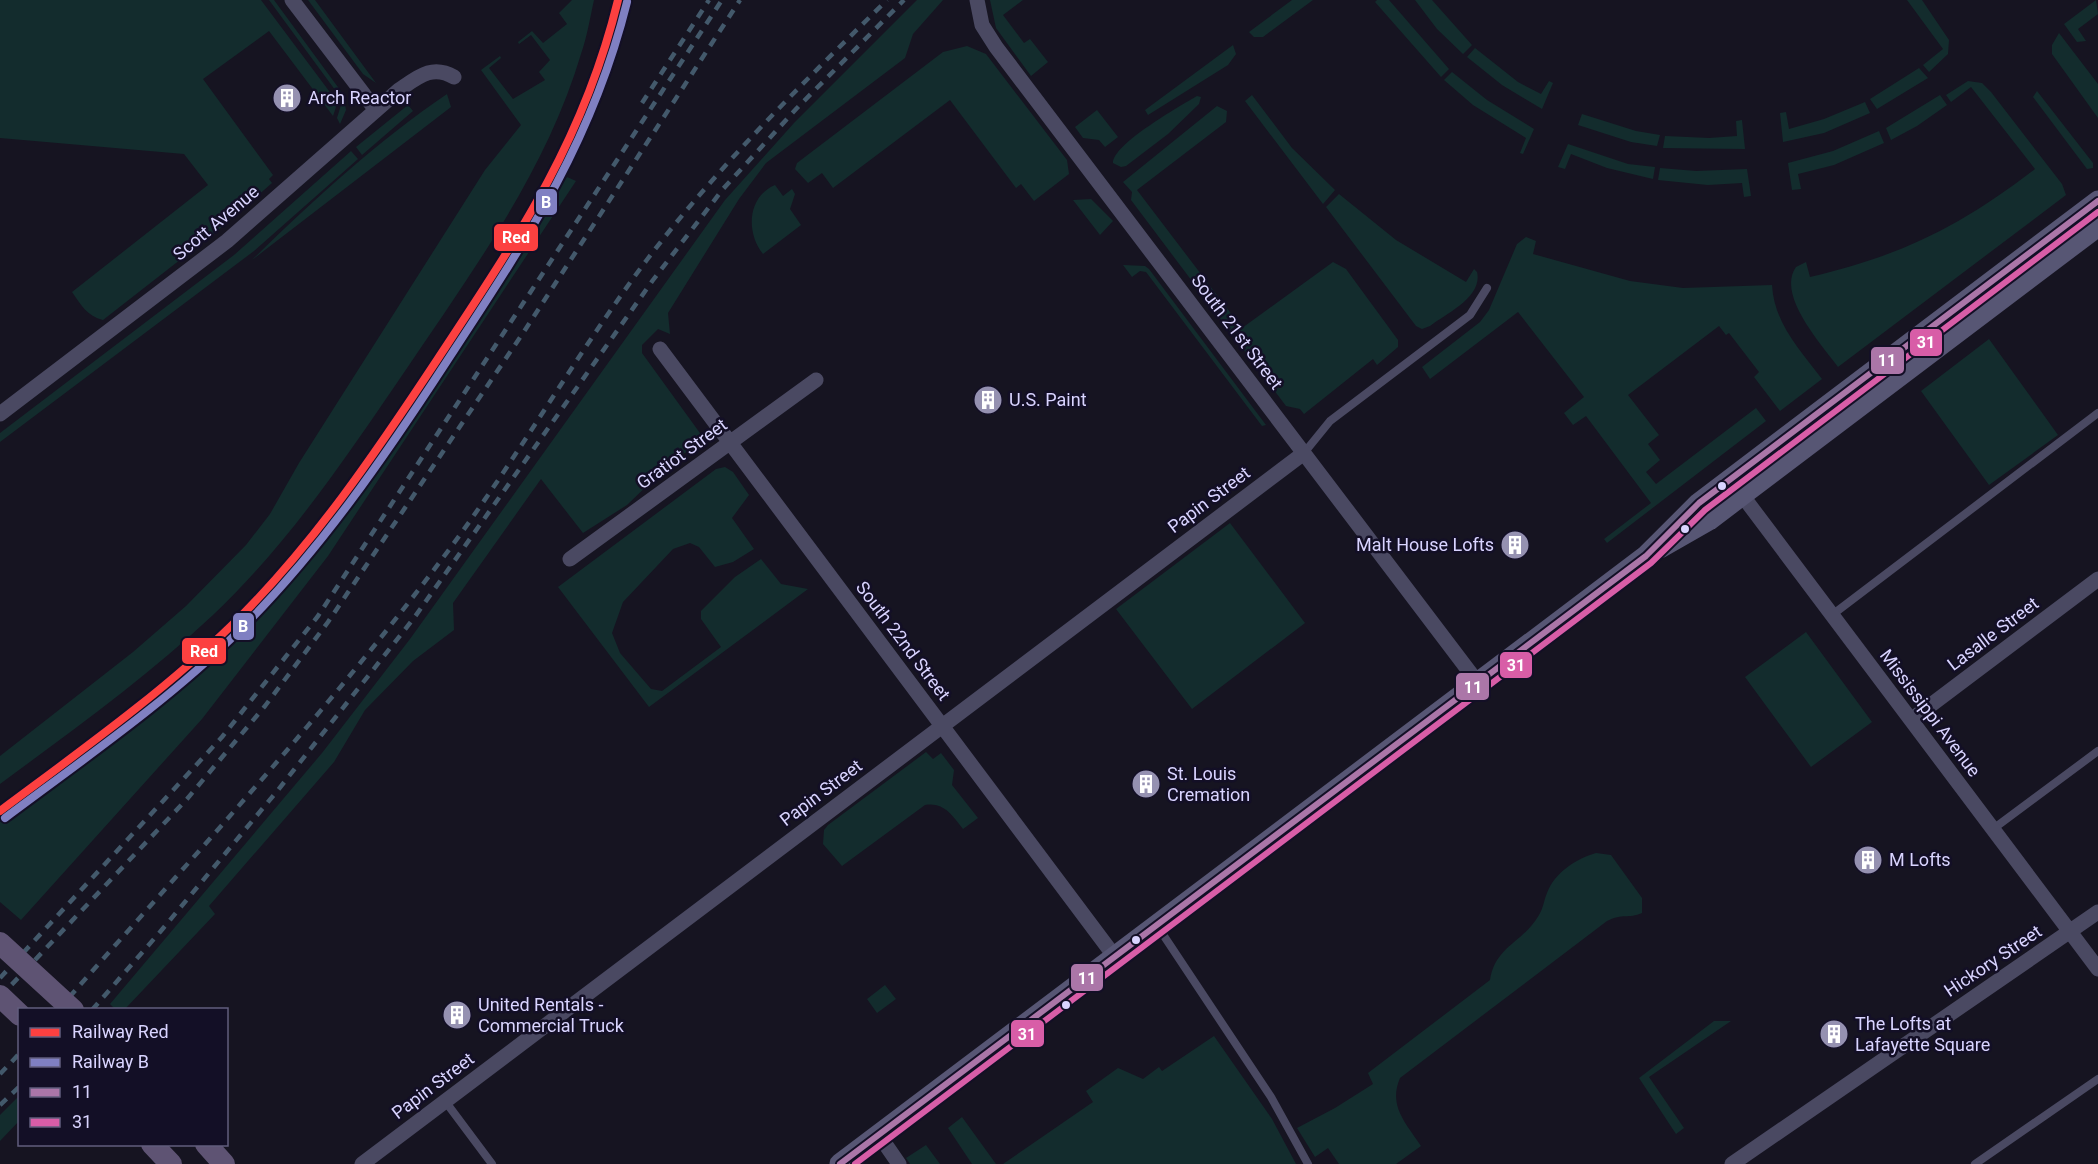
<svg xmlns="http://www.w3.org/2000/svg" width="2098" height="1164" font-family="Roboto,sans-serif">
<rect width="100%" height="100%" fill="#161421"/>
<path fill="#132c2d" d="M0,0H261L335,99L336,107L333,116L269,31L203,79L273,175L269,179L272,183L217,231L103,320C87,316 81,305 72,292L208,185L184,154L0,138Z
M269,0H274L343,94L346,110L340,124L337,118L341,105L338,94Z
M308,0H315L376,83L363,74Z
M572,0H594C590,18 587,37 581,54C546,172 471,273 403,374C345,459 288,544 213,615C147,677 73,730 0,784V756L133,652L186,606L246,545L270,514L299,463L485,170L521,125L481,70L500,56L501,58L489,68L513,99L545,80L539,72L550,60L531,35L519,44L518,42L532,31L543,43L567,24L559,13Z
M917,0H943L913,34L905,58L766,163L739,199L668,313L670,334L658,329L642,345V353L705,440L698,447L678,456L627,505L583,533L541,479L453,603L454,630L413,661L365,710L334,762L209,906L215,914L125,1009H115L110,1004L322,753L410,639L725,200L794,123Z
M990,0H1023L1003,15L1024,43L1030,39L1048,62L1031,76L996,28Z
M1292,0H1313L1263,37H1254L1249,32Z
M1377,0H1389L1449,69L1441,77L1375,2Z
M1415,0H1432L1472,45L1463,54L1437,29Z
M1907,0H1922L1949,40L1948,54L1929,72L1923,65L1943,49Z
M2096,0L2098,14L2078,29L2086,41L2077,42L2064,24Z
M2059,33L2098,84V118L2052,54V45Z
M1233,45L1236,54L1228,65L1148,115L1145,110Z
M967,46L986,54L1067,160L1069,174L1034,201L1021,184L1016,188L950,100L833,188L822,173L808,183L795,169L797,163L943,52Z
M1475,48L1518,82L1541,94L1549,81L1553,83L1542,109L1502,85L1467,57Z
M1919,68L1928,78L1877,109L1870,99Z
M1452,72L1487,100L1534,129L1523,154L1520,153L1526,138L1473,105L1444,80Z
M1968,81L1982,83L1991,92L2062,184L2066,195L1838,367C1822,345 1776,295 1796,267L1806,262L1810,277C1903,255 1959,227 2035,169L1971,87L1951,102L1946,95Z
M2037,91L2093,163V168L2087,169L2033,97Z
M447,94L451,107L252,260C310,203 380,139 447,94Z
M1252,95L1292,148L1335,190L1323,204L1245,101Z
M1940,95L1947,105L1917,126L1891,140L1886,128Z
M1197,96L1201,97L1199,104L1168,134L1126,166L1121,167L1113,163C1113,144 1180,106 1197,96Z
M1865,102L1870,113L1824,133L1783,142L1780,113L1786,112L1789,129L1824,119Z
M408,105L413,111L362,155L356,147Z
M1217,106L1227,111L1226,122L1137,190L1242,328L1333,262L1346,269L1398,340V347L1377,365L1373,359L1304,414L1300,409L1286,406L1131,200L1132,192L1123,182Z
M1097,110L1118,137L1105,147L1099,140L1083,138L1075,127Z
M1582,114L1636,131L1660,135L1657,146L1631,142L1578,125Z
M1742,120L1745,149L1663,148L1665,136L1709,138L1737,136L1736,121Z
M1879,131L1884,143L1834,165L1798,174L1801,189L1792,190L1788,163L1833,151Z
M1568,144L1628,164L1655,167L1653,179L1607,168L1571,154L1565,169L1558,167Z
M351,151L358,159L254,251L0,442V433L234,255Z
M1660,168L1696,171L1747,169L1751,196L1744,197L1742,183L1708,185L1658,180Z
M567,177L576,181L328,556L202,719L21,920L0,902V822C107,746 214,666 302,568C338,527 368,481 399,436C457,351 512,264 567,177Z
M775,185L783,196L792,189L795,194L790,209L801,225L763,254C746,233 747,197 775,185Z
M1339,194L1396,240L1466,282L1474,269L1477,272C1483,297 1447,313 1430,326L1422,329L1416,326L1326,207Z
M1091,199L1113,221L1100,235L1073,200Z
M1526,237L1536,241L1533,254L1630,281L1683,288L1772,285C1774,323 1800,350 1822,379L1780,411L1754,377L1759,372L1729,333L1726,335L1719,326L1628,395L1659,435L1648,444L1660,460L1646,472L1656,484L1756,408L1766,421L1607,543L1604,539L1651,503L1586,416L1573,425L1564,413L1584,397L1518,312L1430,379L1422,367L1480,322L1489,310L1517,244Z
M1123,265L1145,266L1149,269L1266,425L1262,426L1146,272L1140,271L1132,277Z
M1989,339L2058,435L1989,485L1921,391Z
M725,467L733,472L749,495L732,518L754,549L733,562L715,567L699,547L690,543L673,549L623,602L612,633L620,653L651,689L662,691L721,647L701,619V611L735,577L761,559L781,584L808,589L649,707L558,587L716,469Z
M1230,523L1305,623L1192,709L1116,609Z
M1806,632L1872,722L1811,767L1745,677Z
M926,752L933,759L941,753L954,770L952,785L978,818L963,829C952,815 944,802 925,805L842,866L823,844L824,830L828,825Z
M1596,853L1611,855L1642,898V913C1628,919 1623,913 1607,921L1400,1078C1388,1106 1406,1123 1421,1146L1396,1164H1339L1328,1148L1315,1157L1297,1128L1335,1108L1373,1084L1368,1073L1490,980C1495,946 1524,942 1539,915C1543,909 1544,900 1547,893C1555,872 1576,859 1596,853Z
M885,985L896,999L877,1013L867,999Z
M1714,1021H1731L1649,1077L1684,1128L1676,1134L1639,1078Z
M1214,1036L1272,1119L1296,1164H1003L1093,1102L1086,1091L1118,1068L1143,1079L1159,1067L1162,1071Z
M19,1096V1121L0,1141V1115Z
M962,1117L996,1164H972L948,1128Z
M926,1145L940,1164H910L906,1158Z"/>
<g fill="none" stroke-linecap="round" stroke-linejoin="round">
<path stroke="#4a4962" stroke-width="8" d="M1304,453L1330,421L1470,315L1487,288
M1832,615L2098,413
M1993,829L2098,751
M1158,927L1271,1097L1308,1164
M445,1101L492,1164
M1975,1164L2098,1079"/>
<path stroke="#4a4962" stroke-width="15" d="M292,0L375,109
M977,0L982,25L996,47L1478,683
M660,349L1115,957
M0,414L227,241L399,90C418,77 432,64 454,77
M1736,487L2098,969
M570,559L816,380
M1911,720L2098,579
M879,1135L899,1164
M362,1164L1304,453
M1732,1164L2098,912"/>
<path stroke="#575674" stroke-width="21" d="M1660,548L1709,520L2098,226
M840,1164L1646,556L1699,503L2098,201"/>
<path stroke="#5e5373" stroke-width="22" d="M152,1144L171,1164
M206,1144L224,1164"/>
<path stroke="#43596b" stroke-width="4.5" stroke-dasharray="9 8" stroke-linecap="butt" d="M642,103L709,0
M0,978L222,737L318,616L722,0
M0,997L187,799L265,706L328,622L525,330L740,0
M58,1010C188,862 323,717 442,559C515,463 574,357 646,261C718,166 803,83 887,0
M92,1010L160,932L278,790L414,618L653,280L723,189L797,108L904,0
M0,1074L20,1053
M0,1105L20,1086"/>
<path stroke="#5e5373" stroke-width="22" d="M0,943L73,1010
M0,996L20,1015"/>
<g stroke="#130f26" stroke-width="10">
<path id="bus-1" d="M840,1164L1646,556L1699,503L2098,201"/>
</g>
<g stroke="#130f26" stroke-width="10">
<path id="bus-2" d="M855,1164L1651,563L1705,510L2098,212"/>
</g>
<use href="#bus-1" stroke="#ab76a8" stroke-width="6"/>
<use href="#bus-2" stroke="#d85da7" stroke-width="6"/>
<g stroke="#130f26" stroke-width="12">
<path id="rail-1" d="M0,811C79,752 161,694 232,625C313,546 377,451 439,357C517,239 584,140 618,0"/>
</g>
<g stroke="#130f26" stroke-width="12">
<path id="rail-2" d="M5,818C85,758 168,701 239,631C320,551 385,456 447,361C525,242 592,143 627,2"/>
</g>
<use href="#rail-1" stroke="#fc4040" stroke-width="8"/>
<use href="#rail-2" stroke="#8080c2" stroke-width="8"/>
</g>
<defs>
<g id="building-disc" transform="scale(1.5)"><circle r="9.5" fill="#9591b1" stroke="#130f26"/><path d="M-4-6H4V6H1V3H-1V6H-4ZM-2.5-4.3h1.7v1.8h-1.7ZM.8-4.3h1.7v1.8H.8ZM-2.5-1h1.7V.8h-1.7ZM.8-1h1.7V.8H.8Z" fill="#fff"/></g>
</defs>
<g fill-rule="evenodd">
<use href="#building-disc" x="287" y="98"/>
<use href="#building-disc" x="988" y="400"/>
<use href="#building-disc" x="1515" y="545"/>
<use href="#building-disc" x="1146" y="784"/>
<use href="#building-disc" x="1868" y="860"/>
<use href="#building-disc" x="457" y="1015"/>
<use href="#building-disc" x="1834" y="1034"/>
</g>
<g fill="#d9d4ff" stroke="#130f26" stroke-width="2">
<circle cx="1722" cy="486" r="5"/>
<circle cx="1685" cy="529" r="5"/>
<circle cx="1136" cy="940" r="5"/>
<circle cx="1066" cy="1005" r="5"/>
</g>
<g text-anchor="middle" stroke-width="5" stroke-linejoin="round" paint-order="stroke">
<g font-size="18" fill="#d9d4ff" stroke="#130f26" text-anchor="start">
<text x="308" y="104">Arch Reactor</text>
<text x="1009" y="406">U.S. Paint</text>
<text x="1494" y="551" text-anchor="end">Malt House Lofts</text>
<text x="1167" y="780">St. Louis<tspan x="1167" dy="21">Cremation</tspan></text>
<text x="1889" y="866">M Lofts</text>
<text x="478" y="1011">United Rentals -<tspan x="478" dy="21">Commercial Truck</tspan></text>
<text x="1855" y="1030">The Lofts at<tspan x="1855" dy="21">Lafayette Square</tspan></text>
</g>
<g font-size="18" fill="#d9d4ff" stroke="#130f26">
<text transform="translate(216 223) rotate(-40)" y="6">Scott Avenue</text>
<text transform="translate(1237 332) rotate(53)" y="6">South 21st Street</text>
<text transform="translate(682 454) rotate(-36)" y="6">Gratiot Street</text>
<text transform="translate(1209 500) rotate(-37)" y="6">Papin Street</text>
<text transform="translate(1993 634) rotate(-37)" y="6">Lasalle Street</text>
<text transform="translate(903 641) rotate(53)" y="6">South 22nd Street</text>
<text transform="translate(1930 713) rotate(53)" y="6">Mississippi Avenue</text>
<text transform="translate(821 793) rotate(-37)" y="6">Papin Street</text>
<text transform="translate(1993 961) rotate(-34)" y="6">Hickory Street</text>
<text transform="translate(433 1086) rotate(-37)" y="6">Papin Street</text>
</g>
</g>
<g stroke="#130f26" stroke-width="2">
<rect x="535" y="188" width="23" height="28" rx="6" fill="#8080c2"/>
<rect x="493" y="223" width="46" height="29" rx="6" fill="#fc4040"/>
<rect x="1909" y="328" width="34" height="29" rx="6" fill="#d85da7"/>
<rect x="1870" y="346" width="35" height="29" rx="6" fill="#ab76a8"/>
<rect x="232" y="612" width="23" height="29" rx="6" fill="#8080c2"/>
<rect x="181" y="637" width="46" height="28" rx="6" fill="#fc4040"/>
<rect x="1499" y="651" width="34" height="28" rx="6" fill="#d85da7"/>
<rect x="1455" y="672" width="35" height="29" rx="6" fill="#ab76a8"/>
<rect x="1070" y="963" width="34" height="29" rx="6" fill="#ab76a8"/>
<rect x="1010" y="1019" width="35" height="29" rx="6" fill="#d85da7"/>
</g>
<g font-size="16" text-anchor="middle" font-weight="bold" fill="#fff">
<text x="546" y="208">B</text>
<text x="516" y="243">Red</text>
<text x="1926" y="348">31</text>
<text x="1887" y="366">11</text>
<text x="243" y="632">B</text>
<text x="204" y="657">Red</text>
<text x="1516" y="671">31</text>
<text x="1473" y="693">11</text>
<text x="1087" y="984">11</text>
<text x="1027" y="1040">31</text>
</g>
<rect x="18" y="1008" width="210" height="138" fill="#130f26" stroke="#625e7d" stroke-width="1.5"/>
<rect x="30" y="1028" width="30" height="9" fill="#fc4040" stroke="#625e7d" stroke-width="1.5"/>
<text x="72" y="1038" font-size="18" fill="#d9d4ff">Railway Red</text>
<rect x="30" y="1058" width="30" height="9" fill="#8080c2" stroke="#625e7d" stroke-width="1.5"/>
<text x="72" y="1068" font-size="18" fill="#d9d4ff">Railway B</text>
<rect x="30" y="1088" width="30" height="9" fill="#ab76a8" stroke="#625e7d" stroke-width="1.5"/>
<text x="72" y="1098" font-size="18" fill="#d9d4ff">11</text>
<rect x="30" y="1118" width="30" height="9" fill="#d85da7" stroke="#625e7d" stroke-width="1.5"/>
<text x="72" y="1128" font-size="18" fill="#d9d4ff">31</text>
</svg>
